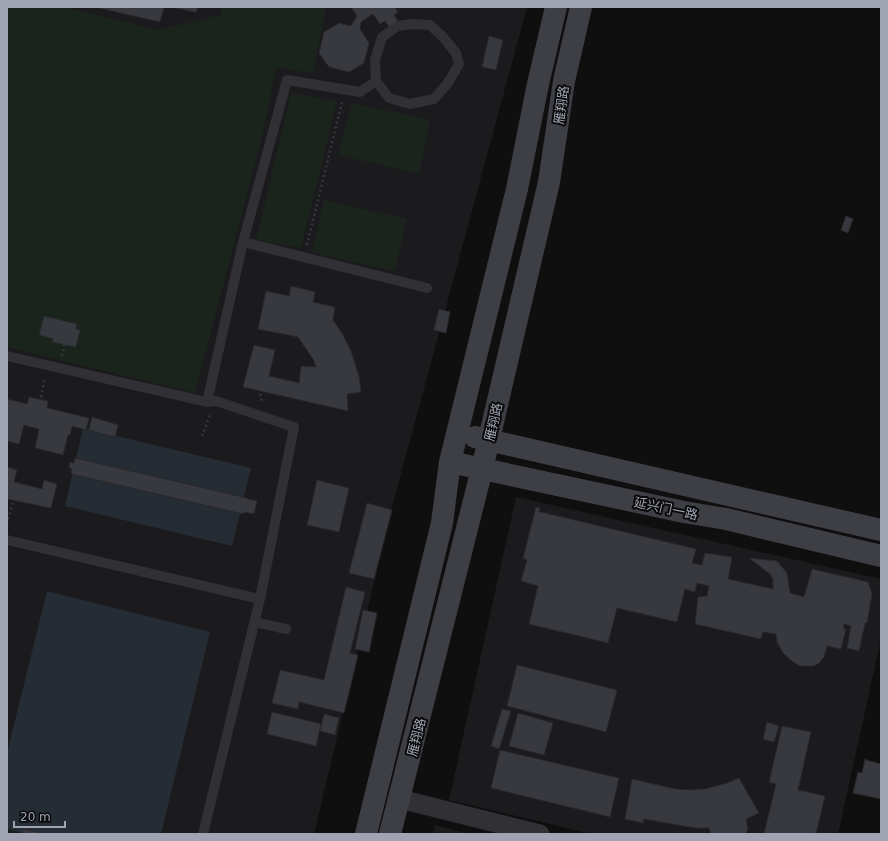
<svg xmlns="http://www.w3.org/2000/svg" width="888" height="841" font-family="'DejaVu Sans','Noto Sans SC',sans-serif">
<rect width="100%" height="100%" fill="#0f0f10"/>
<path fill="#1b1b1d" d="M7,7H527L391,511L314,834H7Z
M516,497L881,579V639L838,834H592L449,800Z
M435,825L469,834H433Z"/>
<path fill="#1b231d" d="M7,7H65L158,30L220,15L222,7H326L313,73L276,68L264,129L195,393L7,347Z
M291,93L337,101L301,248L256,240Z
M352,103L430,120L419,174L338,155Z
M324,200L407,219L395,271L312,253Z"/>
<path fill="#252c34" d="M83,428L251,468L232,546L65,506Z
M47,591L210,632L161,834H26L7,829V753Z"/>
<path fill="#38393e" stroke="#29292c" d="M95,7H164L160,22Z
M171,7H198L196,12H195Z
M351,7H395L398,12L394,15L399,23L389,27L385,21L380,24L373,14L361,22L360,29L369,43L364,63L349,72L329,67L319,53L324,32L339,23L351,26L357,16Z
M489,36L503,40L496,70L482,67Z
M846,216L853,219L848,233L841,230Z
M291,286L315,292L313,302L335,307L333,320L343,335L351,351L359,376L361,392L347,394L348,411L243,387L254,345L275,350L269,376L299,383L301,366L316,367L313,359L298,337L258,329L266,291L289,296Z
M439,309L450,312L446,333L434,330Z
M44,316L77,324L76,329L80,330L76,347L52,342L53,339L39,335Z
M29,397L48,401L47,408L89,418L86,430L72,426L70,435H68L63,455L35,448L39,429L24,425L19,444L7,441V399L27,404Z
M92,417L118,425L115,437L89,430Z
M75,458L247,498V499L257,501L254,514L244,512L243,514L71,474L72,469L69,468L70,462L74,463Z
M7,467L17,470L14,482L42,489L44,480L57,484L51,508L7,499Z
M317,480L349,488L339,532L307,525Z
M367,503L392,510L374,579L349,573Z
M536,507L540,508L539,512H541L696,549L692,563L702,565L705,553L732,557L728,579L773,589V580L771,575L749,558L777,561L787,573L790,593L804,597L812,569L868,582L872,594L867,623H865L859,651L847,648L851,626L844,624L843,628L846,629L841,649L827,646L824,657L819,663L814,666H800L793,662L783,653L777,642L776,634L763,632L761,639L695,624L698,597L707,596L709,586L697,583L695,592L685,589L677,622L617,608L608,643L529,624L538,586L521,581L527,560L523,558Z
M346,587L365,592L350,653L358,655L344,713L299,702L298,709L272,703L280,670L324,680Z
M363,610L377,613L369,652L355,649Z
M517,665L617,690L606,732L507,706Z
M502,709L511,711L499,749L491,746Z
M272,712L321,724L316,746L267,734Z
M518,713L553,723L544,755L509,746Z
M324,714L339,718L335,735L320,731Z
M767,722L779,726L774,742L763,739Z
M782,726L811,732L798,790L825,796L816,834H764L776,784L769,782Z
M500,750L619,778L610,817L491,788Z
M865,759H867L866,760L881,764V799L853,793L858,772L862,773Z
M739,778L759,813L746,819L748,828L746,834H711L709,828H695L644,819L643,823L625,819L632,779L675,789L692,790L705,789L727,783Z
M23,829L42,833V834H22Z"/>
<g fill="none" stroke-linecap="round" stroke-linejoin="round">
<path stroke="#36373c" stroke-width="2.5" stroke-dasharray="2 3" stroke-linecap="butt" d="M307,245L342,102
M62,356L65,341
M260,394L262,403
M41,397L45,378
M202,436L210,415
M7,524L13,502"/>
<path stroke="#303035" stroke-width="10" d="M413,24L430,25L443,37L456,53L459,64L448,83L434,99L410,104L389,98L376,81L375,60L382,37L398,26Z
M376,81L360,92L287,80L243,242L427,288
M243,242L207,402L216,401L294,427L260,599
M7,356L207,402
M7,540L260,599L203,834
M254,622L286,629"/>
<path stroke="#303035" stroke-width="19" d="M400,799L540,834"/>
<path stroke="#3e3f45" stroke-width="22" d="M475,437L881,530
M450,462L684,512L726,519L881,556
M366,834L442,523L450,462L517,189L538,84L556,7
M390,834L482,469L549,182L564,81L581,7"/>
</g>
<g text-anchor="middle" stroke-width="4" stroke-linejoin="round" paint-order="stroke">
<g font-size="13" fill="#9fa3b2" stroke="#0a0a0b">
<text transform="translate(561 105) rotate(-82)" y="5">雁翔路</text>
<text transform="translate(493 422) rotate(-77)" y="5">雁翔路</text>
<text transform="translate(666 508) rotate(12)" y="5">延兴门一路</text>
<text transform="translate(416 737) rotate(-76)" y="5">雁翔路</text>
</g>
</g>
<rect width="888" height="841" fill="none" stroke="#9fa3b2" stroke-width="16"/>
<path d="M14 821v6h51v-6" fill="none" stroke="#9fa3b2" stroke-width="2"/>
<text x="20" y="821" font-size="12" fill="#9fa3b2" stroke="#0a0a0b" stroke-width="3" paint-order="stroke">20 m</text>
</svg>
